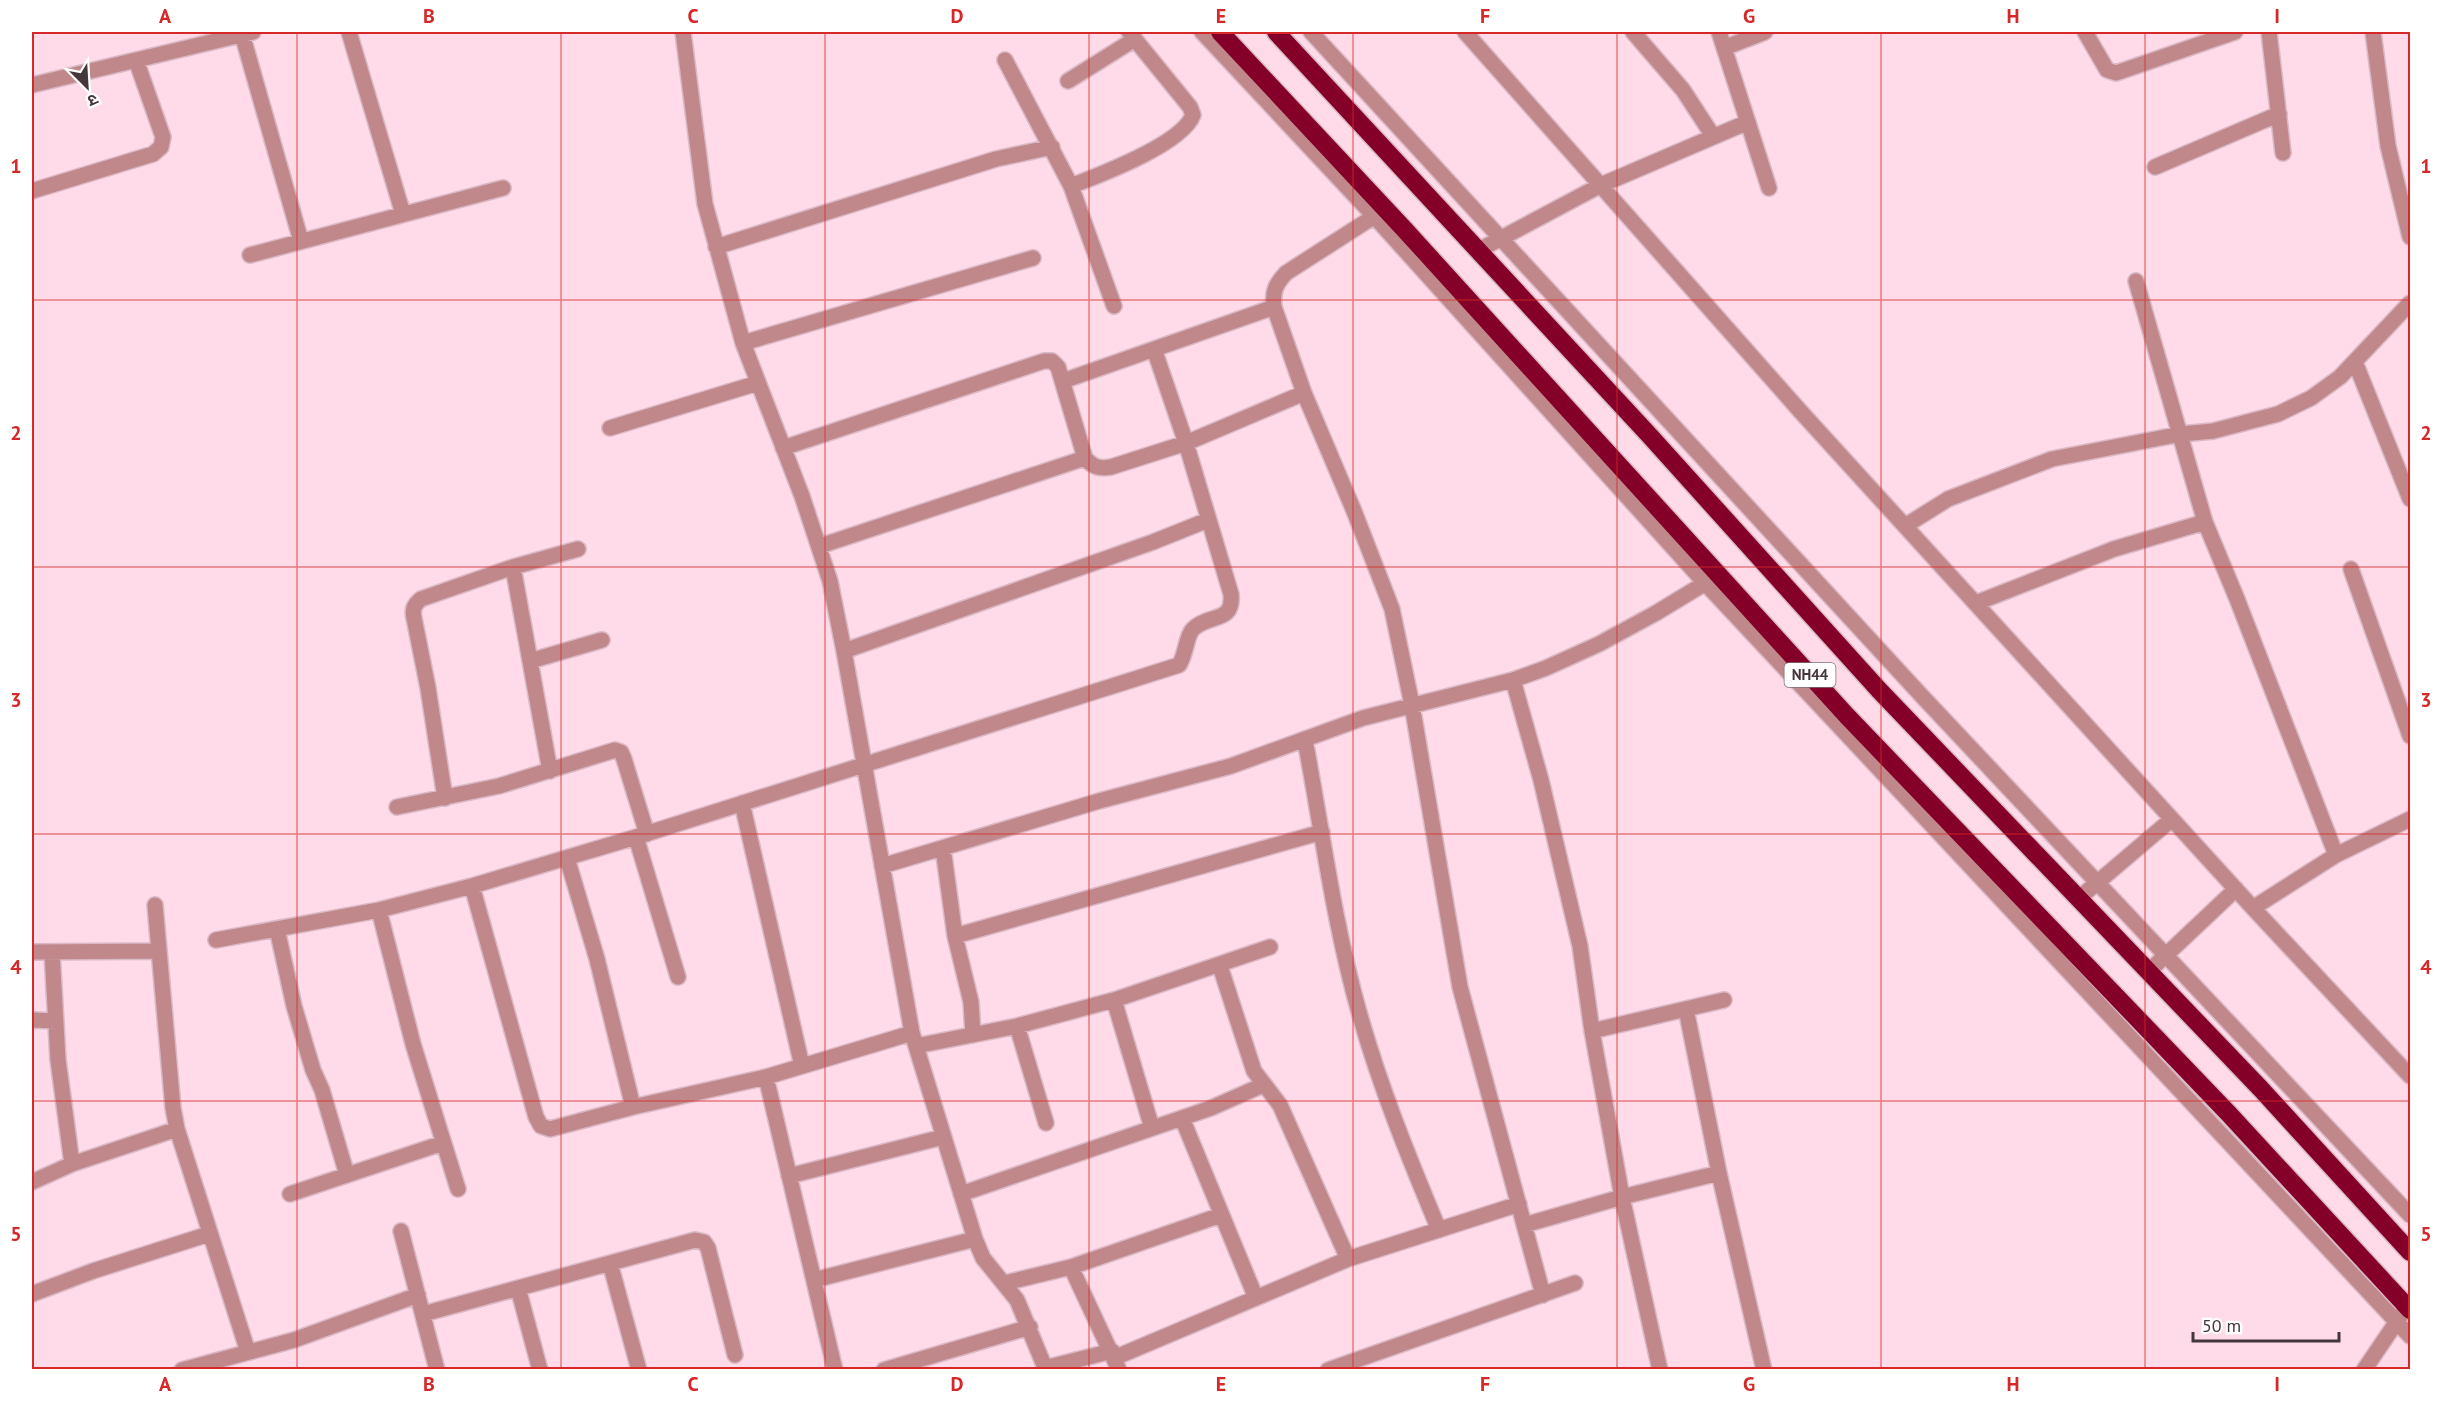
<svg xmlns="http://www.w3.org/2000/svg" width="2442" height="1401" font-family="'PT Sans','Noto Sans Devanagari',sans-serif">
<rect width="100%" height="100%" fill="#ffdae8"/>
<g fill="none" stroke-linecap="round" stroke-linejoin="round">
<g stroke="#dab9c6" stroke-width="18">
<path id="minor" d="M349,32L403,214
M683,32L705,204L743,343L802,496L830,581L844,651L912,1033L975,1239L983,1258L1017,1300L1046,1370
M1202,32L1374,216L1705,583L2410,1336
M1311,32L1920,694L2410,1215
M1465,32L1801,412L2253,908L2410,1076
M1633,32L1683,90L1713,136
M1719,32L1769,188
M2085,32L2107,70L2116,73L2235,32
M2269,32L2283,153
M2373,32L2388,146L2410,237
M242,34L301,241
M1724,48L1765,32
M1005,60L1071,186L1114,306
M1068,81L1135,39
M32,85L253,32
M2155,167L2279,114
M1071,186C1100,175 1182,144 1193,115L1190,107L1129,32
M32,191L153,154L161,147L163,137L136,60
M1381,212L1286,273C1276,284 1272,291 1274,307L1304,393L1354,511L1392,609L1412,705L1460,987L1543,1295
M716,247L996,159L1052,147
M1479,250L1601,185L1748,122
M250,255L503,188
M2136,281L2205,522L2237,599L2336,855
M743,343L1033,258
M2355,362L2410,499
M1063,381L1274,307
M610,428L758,383
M783,448L1044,361H1052L1058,367L1085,458C1093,467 1099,469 1111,467L1186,443L1304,393
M1905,526L1948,499L2052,459L2181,434L2213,431L2278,414L2311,398L2340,377L2410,303
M820,546L1085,458
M513,567L550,771
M2351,569L2410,736
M1976,603L2114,549L2205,522
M844,651L1153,542L1208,520
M530,661L602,640
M1513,680L1541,780L1580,946L1592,1031L1622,1197L1660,1370
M1305,740C1322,830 1334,924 1359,1012C1380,1087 1409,1158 1439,1230
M445,798L428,688L414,618C412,609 414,605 421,599L513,567L578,549
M742,803L802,1066
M397,807L499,786L615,750L621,752L624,759L647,834
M636,837L678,977
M943,848L955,936L971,1002L973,1035
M567,858L597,959L633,1107
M882,866L1099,801L1231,766L1363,718L1513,680L1546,668L1599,644L1656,613L1712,579
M472,886L536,1117L541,1126L550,1129L633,1107L766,1077L912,1033
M2078,899L2172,819
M155,905L173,1108L177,1129L248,1352
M2253,908L2336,855L2410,819
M379,910L413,1044L458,1189
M277,929L294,1006L313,1070L322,1090L347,1175
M955,936L1322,832
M216,940L379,910L472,886L636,837L1179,665C1186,655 1186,636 1193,629C1209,613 1234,624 1231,594L1186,443L1154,349
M32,952L159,951
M52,952L58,1060L72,1164
M1220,966L1254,1071L1280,1105L1348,1259
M2148,972L2236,889
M1114,1000L1152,1128
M1686,1009L1719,1173L1764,1370
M32,1020L56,1021
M1017,1026L1046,1123
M1592,1031L1724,1000
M916,1046L1017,1026L1114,1000L1270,947
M766,1077L835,1370
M1182,1118L1256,1298
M789,1176L943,1137
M32,1182L72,1164L177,1129
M290,1194L443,1143
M961,1194L1211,1108L1263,1085
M1524,1225L1622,1197L1719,1173
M401,1231L437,1370
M610,1263L639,1370
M1071,1267L1119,1370
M814,1280L975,1239
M1005,1283L1071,1267L1221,1215
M518,1288L540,1370
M32,1294L93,1271L209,1234
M423,1314L695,1240L704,1242L708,1248L735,1355
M1114,1358L1348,1259L1519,1204
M1045,1368L1112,1351
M182,1370L294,1340L418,1295
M884,1370L1030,1327
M1328,1370L1575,1283
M2364,1370L2402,1314"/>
</g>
<g stroke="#dab9c6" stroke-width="21">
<path id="highway" d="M1220,32L1405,230L1847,716L2229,1114L2410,1310
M1276,32L1650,436L1879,690L2261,1089L2410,1252"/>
</g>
<use href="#minor" stroke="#c1888b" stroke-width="15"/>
<use href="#highway" stroke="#850028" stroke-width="18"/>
</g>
<path fill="none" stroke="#d62828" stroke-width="1.5" stroke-opacity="0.55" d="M297,32V1370M561,32V1370M825,32V1370M1089,32V1370M1353,32V1370M1617,32V1370M1881,32V1370M2145,32V1370M32,300H2410M32,567H2410M32,834H2410M32,1101H2410"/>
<g text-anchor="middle" stroke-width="4.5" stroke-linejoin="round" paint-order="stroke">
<rect fill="#fff" stroke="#7d7276" stroke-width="1.5" x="1784.5" y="663" width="51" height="24" rx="4.5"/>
<g font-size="15" font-weight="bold" fill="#45363c">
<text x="1810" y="680">NH44</text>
</g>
</g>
<rect width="2442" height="1401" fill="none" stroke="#ffffff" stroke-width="66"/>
<g transform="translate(87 87) rotate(156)" stroke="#ffffff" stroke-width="4.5" paint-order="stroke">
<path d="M0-4.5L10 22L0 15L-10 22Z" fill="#45363c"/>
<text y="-9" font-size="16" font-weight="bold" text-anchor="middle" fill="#45363c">उ</text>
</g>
<path d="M2193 1332v9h146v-9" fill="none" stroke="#45363c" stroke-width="3"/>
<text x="2202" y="1332" font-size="18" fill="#45363c" stroke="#ffffff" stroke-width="4.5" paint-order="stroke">50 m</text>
<rect x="33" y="33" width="2376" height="1335" fill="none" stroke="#d62828" stroke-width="2"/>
<g font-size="20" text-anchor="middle" font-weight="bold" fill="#d62828">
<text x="165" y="23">A</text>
<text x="429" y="23">B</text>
<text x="693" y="23">C</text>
<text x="957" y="23">D</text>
<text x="1221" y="23">E</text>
<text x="1485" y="23">F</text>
<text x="1749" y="23">G</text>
<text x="2013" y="23">H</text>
<text x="2277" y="23">I</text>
<text x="16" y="173">1</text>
<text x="2426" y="173">1</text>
<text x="16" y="440">2</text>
<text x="2426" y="440">2</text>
<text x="16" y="707">3</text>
<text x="2426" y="707">3</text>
<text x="16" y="974">4</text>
<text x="2426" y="974">4</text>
<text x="16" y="1241">5</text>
<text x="2426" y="1241">5</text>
<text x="165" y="1391">A</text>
<text x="429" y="1391">B</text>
<text x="693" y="1391">C</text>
<text x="957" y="1391">D</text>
<text x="1221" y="1391">E</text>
<text x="1485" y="1391">F</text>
<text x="1749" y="1391">G</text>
<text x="2013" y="1391">H</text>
<text x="2277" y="1391">I</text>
</g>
</svg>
